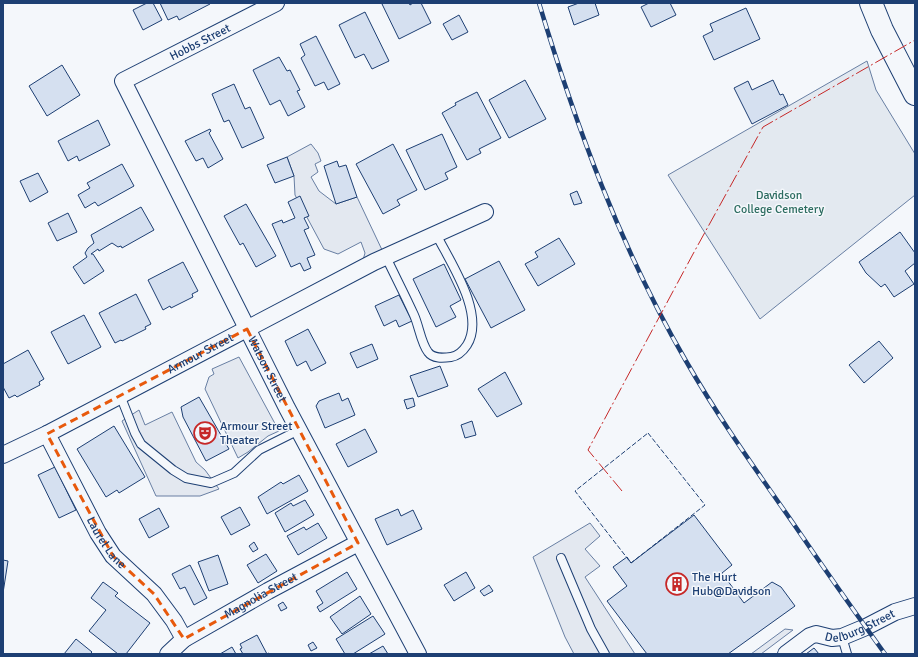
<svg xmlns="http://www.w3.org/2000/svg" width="918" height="657" font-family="Signika,sans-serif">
<rect width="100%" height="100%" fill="#f4f7fb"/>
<path fill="#e3e9f0" stroke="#687fa3" d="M867,61L876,90L915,154V195L760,319L668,175Z"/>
<path fill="#e3e8f0" stroke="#687fa3" d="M311,144L318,153L321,161L315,164L318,172L311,177L319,191L336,204L357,197L383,252L363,260L365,253L361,242L338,254L324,249L295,195L294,176L287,157Z
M239,357L279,431L268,436L248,452L238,458L205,389L209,377L214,374L212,369Z
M139,410L145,425L172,412L196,462L205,470L219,489L200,496H156L122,421Z
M590,523L600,536L585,549L600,566L585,577L635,654H574L565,637L533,557Z
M785,629L793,630L761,654H751Z"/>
<path fill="#d5e0f0" stroke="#1d3f73" d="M147,3H153L162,20L143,30L133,10Z
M160,3H209L210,4L179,20L177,16L168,20Z
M384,3H409L410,5L413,3H421L431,23L399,39L382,4Z
M579,3H595L599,15L574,25L568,7Z
M649,3H670L676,15L651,27L641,7Z
M746,8L760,39L714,60L703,36L713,31L710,24Z
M365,12L389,61L372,69L364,54L355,58L339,25Z
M459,15L468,32L452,40L443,24Z
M316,36L340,84L328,90L324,82L315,86L301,58L305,55L300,44Z
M279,57L287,71L290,70L300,90L297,91L305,107L288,116L280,100L270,105L253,70Z
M62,65L80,95L47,116L29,86Z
M525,80L546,119L509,138L489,100Z
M773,80L780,95L783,94L788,105L752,124L734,88L748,81L752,90Z
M234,84L245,109L250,107L264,138L242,148L229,120L224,122L212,94Z
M477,92L501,138L479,149L481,153L467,160L442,113L456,105L455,103Z
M98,120L110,145L79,161L77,156L68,161L58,141Z
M210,129L211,131L209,133L223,159L208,168L203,158L196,161L185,141Z
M442,134L457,167L445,173L448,179L425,190L406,150Z
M393,144L417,190L397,200L400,205L383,214L356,164Z
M287,157L294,176L275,183L267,165Z
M337,161L339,167L346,165L357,197L336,204L324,166Z
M122,164L134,186L98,206L95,202L85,208L78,195L90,188L87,183Z
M38,173L48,192L30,202L20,181Z
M577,191L582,203L574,205L570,194Z
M300,196L309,216L304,218L309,228L304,230L315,255L307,258L311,268L304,271L300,263L291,267L272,224L282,220L283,223L295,218L288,202Z
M246,204L276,256L256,267L243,243L240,245L224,216Z
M141,207L154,230L122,248L121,246L118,247L112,243L99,251L98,249L91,254H93L104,271L84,284L73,267L87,257L85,253L88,248L94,243L91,235Z
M68,213L77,232L57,241L48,223Z
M900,232L915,253V263L905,271L914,284L894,297L885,284L881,287L866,273L859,262Z
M559,238L575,264L538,286L525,264L538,257L535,252Z
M499,261L525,310L491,328L465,279Z
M183,262L198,291L192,294L193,297L171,308L170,306L163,310L148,280Z
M444,264L461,300L450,306L456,317L436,327L413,279Z
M136,294L151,324L145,327L146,329L122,341L121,340L115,343L99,313Z
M399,295L412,321L399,327L396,320L384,326L375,306Z
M84,315L101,347L68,364L51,332Z
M308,329L326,363L311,371L306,361L297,366L285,341Z
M879,341L893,358L864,383L849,365Z
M372,344L378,359L357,368L350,353Z
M28,350L44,379L39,382L40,385L17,397L15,395L9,398L3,387V364Z
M440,366L448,386L418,397L410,376Z
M505,372L522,404L497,417L478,389Z
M339,393L342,401L348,398L355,415L325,428L316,406L319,401Z
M199,397L229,449L206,461L183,417L181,407Z
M413,398L415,406L407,409L404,400Z
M472,421L476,435L465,438L461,425Z
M114,426L145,477L119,493L117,490L106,497L77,449Z
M365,429L377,452L348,467L336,444Z
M55,467L76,510L59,518L38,475Z
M299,475L308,491L267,514L258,497L281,482L283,484Z
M305,500L314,515L285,532L275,513L291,503L293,506Z
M240,507L250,525L231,535L221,517Z
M159,508L169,527L149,538L139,519Z
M398,509L401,516L413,510L422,529L387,545L375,519Z
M694,515L732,565L722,573L744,603L772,582L781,587L795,606L728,654H647L607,601L627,586L613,567L627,557L631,563Z
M318,523L327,538L298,555L287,536L304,527L306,530Z
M254,542L258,549L253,552L249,546Z
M266,554L277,571L258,583L247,565Z
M218,555L228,584L209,591L198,562Z
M3,560L8,561L3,593Z
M190,565L207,598L194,605L185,587L180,589L172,574Z
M347,572L357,589L320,612L317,607L323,603L316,591Z
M466,572L475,588L454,601L444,585Z
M103,582L118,593L115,596L150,623L126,654H118L89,631L106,610L91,598Z
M489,585L493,591L484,596L480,591Z
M360,596L371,614L342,634L330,617Z
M283,602L287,608L281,611L278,605Z
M373,616L385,634L353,654H345L336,639Z
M257,635L267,654L269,653V654H243L240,649L242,648L240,644Z
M76,639L92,652L90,654H64Z
M313,642L317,648L311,651L308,645Z
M383,646L388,654H369Z
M232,647L236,654H220Z
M814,648L819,654H806Z"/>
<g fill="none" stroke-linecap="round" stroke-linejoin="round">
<g stroke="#1d3f73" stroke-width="10">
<path id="service" d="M386,257C395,276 405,295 414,315C419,326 421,343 428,352C433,359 443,358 451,357C458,356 463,351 467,345C486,314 450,262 436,234
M120,395L135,433L141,444L173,470L186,478L211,483L234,473L259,450L299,430
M561,558L591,629L605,654
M842,637L847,654"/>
</g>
<g stroke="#1d3f73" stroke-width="18">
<g id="minor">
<path id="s1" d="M276,3L123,81L287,408L418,654"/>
<path id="s2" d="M47,434L98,533L113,556L154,594L174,621L184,639"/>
<path id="s3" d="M3,455L47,434L374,262L485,212"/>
<path id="s4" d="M168,654L184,639L268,591L358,543"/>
<path id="s5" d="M786,654L810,636L816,634L832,638L842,637L866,627L895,612L915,606"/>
</g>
</g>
<g stroke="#1d3f73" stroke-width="24">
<path id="primary" d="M871,3L882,30L915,94"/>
</g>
<use href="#service" stroke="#f4f7fb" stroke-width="8"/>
<use href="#minor" stroke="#f4f7fb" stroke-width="16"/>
<use href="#primary" stroke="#f4f7fb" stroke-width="22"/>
<g stroke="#1d3f73" stroke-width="4.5">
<path id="rail" d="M539,3C576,126 621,249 686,361C718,417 756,470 793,523C823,567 854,611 885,654"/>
</g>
<use href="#rail" stroke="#f4f7fb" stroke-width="3" stroke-dasharray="9" stroke-linecap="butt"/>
<path stroke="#1d3f73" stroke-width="1" stroke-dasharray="5 2" stroke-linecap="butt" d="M648,433L705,505L631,563L575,491Z"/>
<path stroke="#c62828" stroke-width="1" stroke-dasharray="14 3 2 3" stroke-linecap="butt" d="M622,491L588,450L693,254L763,127L915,40"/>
</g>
<path fill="none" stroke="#e8590c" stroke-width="3" stroke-dasharray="8 5" stroke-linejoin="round" d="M247,329L358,543L184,639L154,594L113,556L47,434Z"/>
<defs>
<g id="theatre-ring" transform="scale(1.15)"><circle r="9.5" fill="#f4f7fb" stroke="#c62828" stroke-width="1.5"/><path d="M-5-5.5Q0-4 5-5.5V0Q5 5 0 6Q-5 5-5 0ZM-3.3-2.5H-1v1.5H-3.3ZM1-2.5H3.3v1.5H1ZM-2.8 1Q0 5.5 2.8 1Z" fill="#c62828"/></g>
<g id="building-ring" transform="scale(1.15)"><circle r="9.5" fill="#f4f7fb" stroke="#c62828" stroke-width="1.5"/><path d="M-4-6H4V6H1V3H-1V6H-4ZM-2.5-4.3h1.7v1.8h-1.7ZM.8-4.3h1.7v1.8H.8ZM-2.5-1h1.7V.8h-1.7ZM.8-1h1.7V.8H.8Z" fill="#c62828"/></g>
</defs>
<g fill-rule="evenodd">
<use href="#theatre-ring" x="205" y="433"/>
<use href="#building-ring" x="677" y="584"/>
</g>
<g text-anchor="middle" stroke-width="3" stroke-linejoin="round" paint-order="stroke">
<g font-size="12" fill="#1d3f73" stroke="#f4f7fb">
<text transform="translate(200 42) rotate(-27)" y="4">Hobbs Street</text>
<text dy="4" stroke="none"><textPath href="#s3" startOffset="222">Armour Street</textPath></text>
<text dy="4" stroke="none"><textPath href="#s1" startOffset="494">Watson Street</textPath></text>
<text dy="4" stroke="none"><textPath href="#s2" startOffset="124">Laurel Lane</textPath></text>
<text dy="4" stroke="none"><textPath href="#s4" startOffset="110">Magnolia Street</textPath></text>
<text dy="4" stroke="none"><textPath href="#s5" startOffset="83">Delburg Street</textPath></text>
</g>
<g font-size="12" fill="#2c6c60" stroke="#f4f7fb">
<text x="779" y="199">Davidson<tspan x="779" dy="14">College Cemetery</tspan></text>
</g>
<g font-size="12" fill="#1d3f73" stroke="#f4f7fb" text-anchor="start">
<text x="220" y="430">Armour Street<tspan x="220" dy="14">Theater</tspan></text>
<text x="692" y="581">The Hurt<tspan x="692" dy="14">Hub@Davidson</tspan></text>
</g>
</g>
<rect width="918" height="657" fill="none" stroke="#1d3f73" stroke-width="8"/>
</svg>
